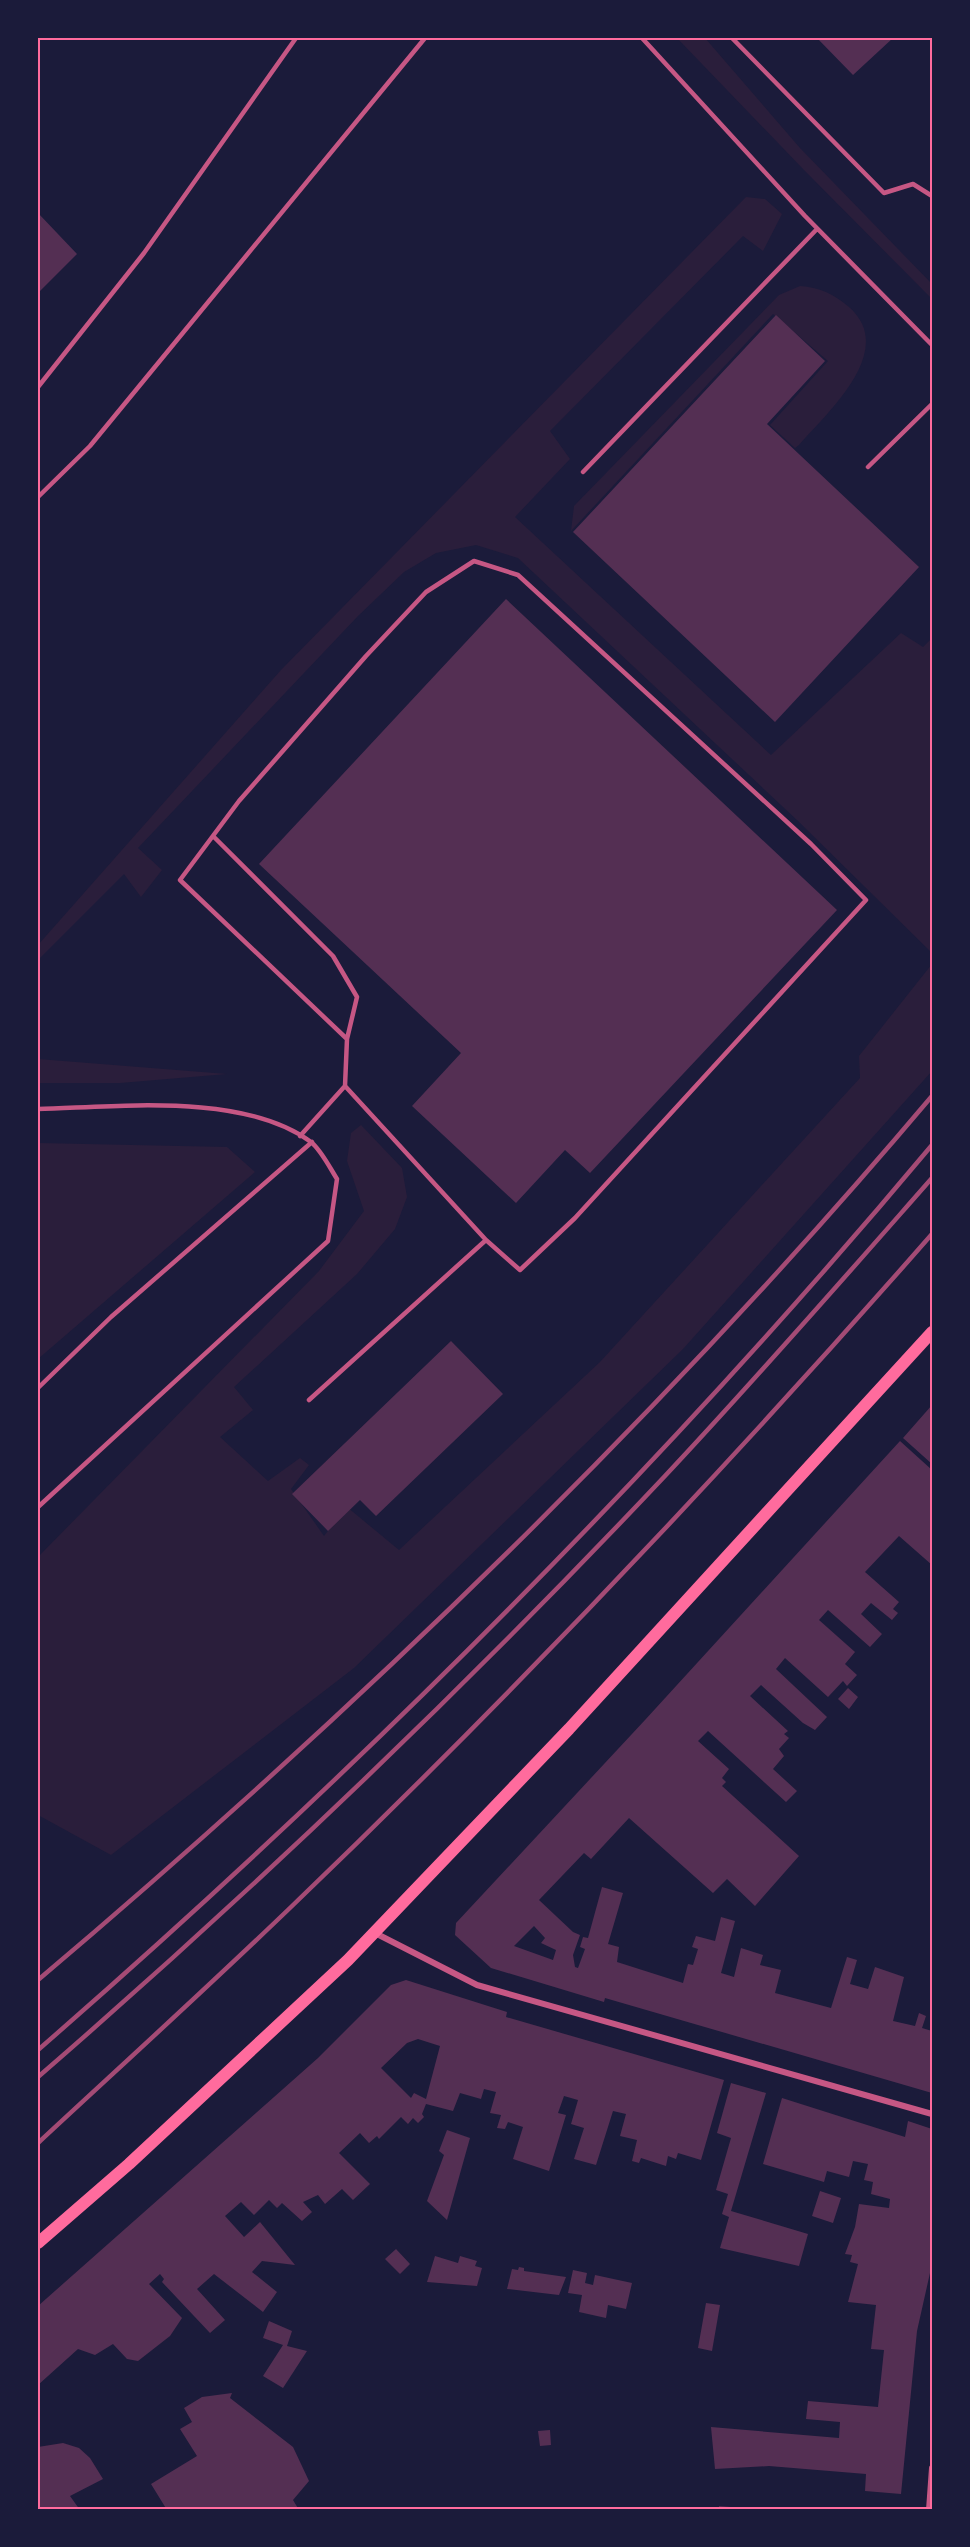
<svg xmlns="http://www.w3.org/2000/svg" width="970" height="2547" font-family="Helvetica,sans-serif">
<rect width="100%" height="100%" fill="#1b1b3a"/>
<path fill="#2a1e3b" d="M677,38H705L800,148L932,284V299L804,170Z
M746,197L765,199L782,214L763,251L743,236L550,431L570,459L515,517L771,755L901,633L923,647L932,638V953L798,821L518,558L476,545L436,553L404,572L358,616L138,848L162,870L141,897L124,874L38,960V945L281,670Z
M800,286C819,287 834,294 849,307C898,350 828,412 799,445L795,448L770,425L828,361L773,314L571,531L574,506L779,295Z
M932,964V1071L683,1349L354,1668L111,1855L38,1815V1557L319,1271L364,1211L347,1161L351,1133L361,1125L402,1168L407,1197L395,1229L357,1274L234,1387L253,1410L220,1437L268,1481L300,1458L309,1465L291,1489L324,1536L347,1507L399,1550L600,1362L860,1078L859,1056Z
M38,1059L227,1074L120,1083H38Z
M38,1143L227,1147L255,1172L38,1359Z"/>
<path fill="#542f53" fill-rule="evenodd" d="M817,38H893L853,75Z
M38,213L77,254L38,293Z
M776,315L825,361L767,424L919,567L775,722L573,532Z
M506,599L837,910L590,1173L565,1150L516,1203L412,1106L461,1053L259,864Z
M451,1341L503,1394L376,1516L360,1500L328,1531L292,1494Z
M932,1405V1464L903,1438Z
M900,1441L932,1470V1565L899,1536L865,1572L899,1602L893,1609L898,1613L892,1620L871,1603L861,1614L882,1634L870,1647L828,1610L819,1620L855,1652L845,1664L857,1675L847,1686L843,1681L828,1697L785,1658L776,1669L827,1717L815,1730L803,1723L761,1685L750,1696L788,1731L784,1734L789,1738L779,1749L784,1756L773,1769L797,1791L786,1802L708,1731L698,1741L729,1769L722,1778L726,1782L722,1786L799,1856L755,1906L727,1879L713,1893L629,1818L591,1859L584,1853L539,1900L573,1932L580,1935L573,1955L575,1967L578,1968L585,1949L580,1947L583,1937L588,1938L602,1887L623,1893L608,1944L619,1947L617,1962L683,1983L688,1964L693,1965L698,1949L692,1947L696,1936L715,1941L721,1917L735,1921L721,1973L734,1977L741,1948L763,1955L760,1965L781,1970L775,1993L831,2008L847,1957L857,1960L850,1984L868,1989L875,1967L904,1977L893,2021L915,2026L919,2013L926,2016L922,2028L932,2031V2093L605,1998L604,2002L491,1968L455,1935L456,1923L645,1720ZM534,1926L545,1938L541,1943L556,1950L553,1960L514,1946Z
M848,1688L858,1697L849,1709L838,1699Z
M406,1980L507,2012L506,2017L724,2080L701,2160L678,2153L676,2159L668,2156L666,2166L641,2158L639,2163L632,2161L637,2140L620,2136L626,2114L613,2111L596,2165L574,2159L584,2128L571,2124L578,2100L564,2096L558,2113L566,2115L549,2171L513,2159L523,2127L508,2122L505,2129L497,2128L501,2115L490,2113L496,2092L484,2089L481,2099L460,2093L453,2111L426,2104L422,2114L424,2117L418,2123L413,2118L408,2124L401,2117L379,2139L377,2136L369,2143L360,2133L339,2153L370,2184L353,2200L342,2189L325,2204L318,2195L303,2202L312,2212L302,2221L282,2203L277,2208L269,2200L254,2215L241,2202L225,2216L244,2237L260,2222L295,2265L262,2261L252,2272L277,2292L263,2312L214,2274L197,2289L225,2320L210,2333L162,2282L164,2279L160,2274L149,2284L182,2318L170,2336L138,2361L127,2359L113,2344L95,2355L78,2349L38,2385V2306L318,2058L391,1985ZM418,2039L440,2046L426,2099L414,2093L411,2098L381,2068L407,2043Z
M731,2083L766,2093L731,2211L808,2234L799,2266L720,2248L729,2217L722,2214L728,2194L716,2190L731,2138L717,2133Z
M782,2098L905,2137L908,2121L932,2129V2264L917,2331L901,2494L865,2491L866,2474L769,2466L715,2469L711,2427L839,2438L840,2422L806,2419L808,2401L878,2407L884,2350L871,2349L876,2305L848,2302L858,2264L850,2262L852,2255L845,2254L855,2227L859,2204L889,2208L890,2199L871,2194L873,2182L864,2180L868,2164L853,2161L849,2177L827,2171L824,2182L763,2164Z
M447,2130L470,2138L447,2220L427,2201L444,2155L439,2151Z
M820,2191L841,2198L833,2223L812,2216Z
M396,2249L410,2264L400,2274L385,2259Z
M435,2256L458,2263L460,2256L477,2261L475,2266L482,2268L477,2286L427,2282Z
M519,2267L524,2268V2271L566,2277L559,2295L507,2289L512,2269L518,2270Z
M573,2270L587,2273L585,2283L593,2285L595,2275L632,2283L626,2309L608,2305L606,2318L579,2312L582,2295L568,2293Z
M706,2303L720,2305L712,2351L698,2348Z
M269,2321L292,2331L287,2346L307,2351L283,2388L263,2376L283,2345L263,2338Z
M232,2393L230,2398L293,2447L309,2481L293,2500L299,2510H167L151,2484L197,2456L180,2429L192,2422L184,2408L202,2397Z
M550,2430L551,2445L540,2446L538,2431Z
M63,2443L79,2448L90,2458L103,2479L70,2496L80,2510H38V2447Z
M719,2506L743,2508V2510H719Z"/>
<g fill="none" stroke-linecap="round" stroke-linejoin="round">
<path stroke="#c65784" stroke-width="4.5" d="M642,38L805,216L932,345
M732,38L884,193L913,184L932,196
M38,387L144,253L296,38
M868,467L932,404
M583,472L817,229
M38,497L90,446L425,38
M213,836L333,956L357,997L347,1039
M345,1086L347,1039L180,880L239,801L366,656L426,592L474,561L518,575L811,844L866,900L575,1218L520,1270L486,1240
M38,1109C117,1107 244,1092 311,1142C321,1150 330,1168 337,1179L328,1241L38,1507
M300,1136L345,1086L486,1240L309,1400
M38,1388L111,1317L312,1142"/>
<path stroke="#c65784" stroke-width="6" d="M375,1933L477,1985L932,2114
M929,2510L932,2468"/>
<path stroke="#ff6b9d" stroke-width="12" d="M38,2243L129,2164L348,1960L569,1729L932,1332"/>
<path stroke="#a44b75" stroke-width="4.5" d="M38,1980C358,1709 661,1417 932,1096
M38,2050C357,1772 660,1470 932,1145
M38,2077C256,1888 466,1687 664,1477C756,1379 844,1278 932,1178
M38,2143C122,2065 208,1987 291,1907C515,1692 728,1467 932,1234"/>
</g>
<rect width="970" height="2547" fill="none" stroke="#1b1b3a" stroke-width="78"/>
<rect x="39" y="39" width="892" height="2469" fill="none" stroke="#ff6b9d" stroke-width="2"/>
</svg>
